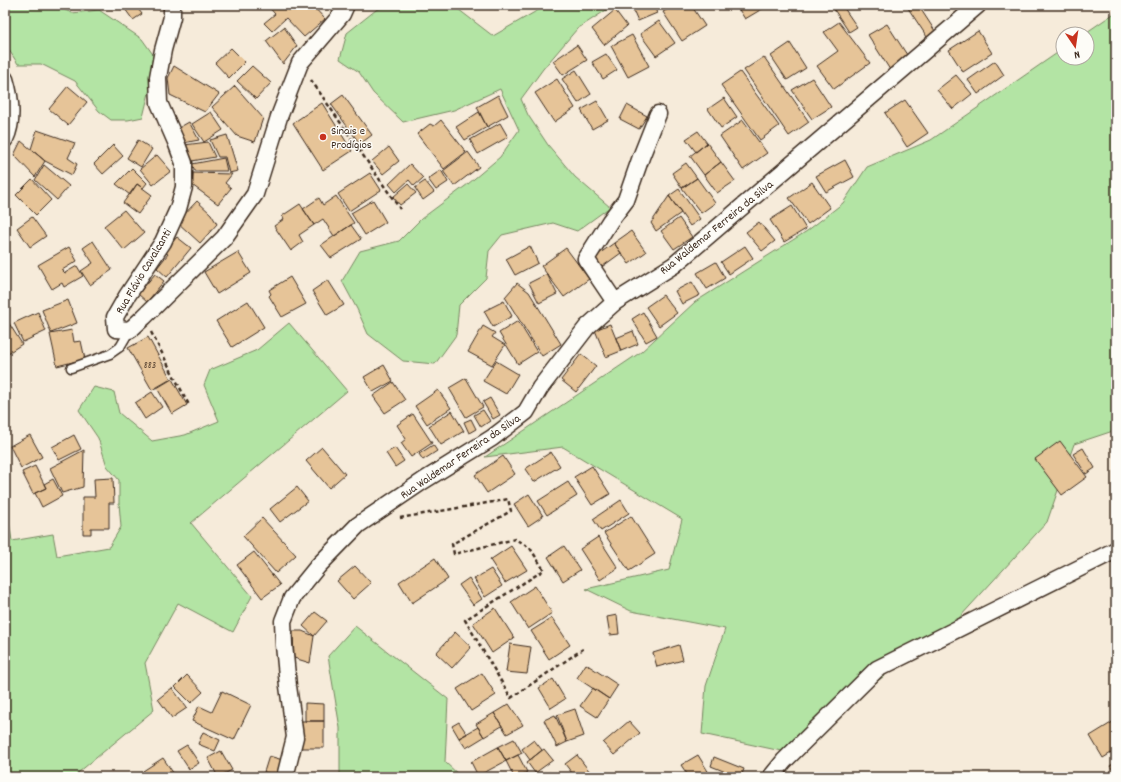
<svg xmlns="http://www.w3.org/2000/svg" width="1121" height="782" font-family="Dekko,sans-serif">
<rect width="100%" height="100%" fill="#f6ebda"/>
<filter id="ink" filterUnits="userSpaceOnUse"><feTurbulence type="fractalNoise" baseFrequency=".025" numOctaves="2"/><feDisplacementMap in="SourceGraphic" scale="8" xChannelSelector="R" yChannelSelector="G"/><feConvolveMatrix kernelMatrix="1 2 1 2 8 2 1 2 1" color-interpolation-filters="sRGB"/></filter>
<g filter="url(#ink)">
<path fill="#b3e4a4" stroke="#778761" d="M5,5H53L72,13L99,10L142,39L157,60L143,117L128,120H111L99,111L75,81L41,64H18L5,44Z
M388,5L454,6L493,36L547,5H614L577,29L543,69L521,99L528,115L548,145L575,177L610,207L577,231L553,223L502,235L489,251L486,278L459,305L456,335L435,364L403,361L368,334L357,309L342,281L360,251L399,241L421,219L468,184L500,157L519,130L500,89L454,110L403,122L373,93L359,72L340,59L347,33L376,10Z
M1116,12V430L1074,444L1047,522L959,618L786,752L702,734L706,686L725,629L631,611L586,589L669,570L682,519L563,447L485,457L641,352L695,302L807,231L843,203L867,167L931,140L1063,49V58H1087V34H1084Z
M289,323L347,391L191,523L252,596L233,632L178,603L145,663L154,710L73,777H5V496L12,541L53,534L57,556L109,547L121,527L119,503V480L107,466L98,438L79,410L94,387L114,392L119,413L152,441L185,435L219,421L204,385L210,370L257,350Z
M355,626L448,699L445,762L461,777H340V728L328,656Z"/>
<path fill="#e6c498" stroke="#3b2a1e" d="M130,5H135L142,14L133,20L125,9Z
M267,5H312L325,19L304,37L286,18L272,31L264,23L275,14Z
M631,5H653L657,13L638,21Z
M675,5H691L705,26L682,41L663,12Z
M736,5H766L767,6L745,19Z
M831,5H842L857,27L849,32Z
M906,5H918L935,31L927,37Z
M615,10L627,26L604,45L592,29Z
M659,21L675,43L656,56L640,34Z
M839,22L870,63L834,89L817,66L838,51L824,32Z
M887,24L911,61L892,73L868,35Z
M284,27L297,46L283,64L266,41Z
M978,31L992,53L963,72L949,50Z
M632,35L649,66L628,77L611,46Z
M790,43L806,68L787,80L771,56Z
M577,45L587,60L563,75L553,61Z
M231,48L245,62L229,78L215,63Z
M606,54L617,70L603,79L592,62Z
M764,57L809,122L789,136L744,70Z
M995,61L1004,75L978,94L968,80Z
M174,66L219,94L205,112L170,95L168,78Z
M252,66L271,83L256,99L237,81Z
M576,70L591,94L578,103L562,79Z
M740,72L779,126L760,140L721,85Z
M956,75L972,94L953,109L937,90Z
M812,78L831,107L812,119L792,90Z
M557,79L575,108L554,122L535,93Z
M68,86L87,102L68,125L49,109Z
M235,86L263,118L255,142L237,136L212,107Z
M343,95L372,135L360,144L331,104Z
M498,95L508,115L487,127L477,107Z
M724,98L737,117L721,128L708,109Z
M905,100L928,133L907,147L885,113Z
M597,101L608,120L592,129L581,110Z
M322,103L352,151L323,170L293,123Z
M627,105L647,116L639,129L620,119Z
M211,112L223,130L204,142L192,124Z
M479,112L487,127L465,140L456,127Z
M441,120L466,152L444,169L417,134L430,124L434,126Z
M743,120L767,153L743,170L720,136Z
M189,122L199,140L183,143L175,130Z
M500,123L508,137L478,154L470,140Z
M37,130L75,143L68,158L77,164L72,175L45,161L31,149Z
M698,131L707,143L696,152L686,139Z
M227,135L238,171L229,173L225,157H218L210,140Z
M138,140L152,149L141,167L127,158Z
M21,141L45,161L35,177L14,155Z
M208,142L215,157L192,161L184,145Z
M707,143L721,162L704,175L690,156Z
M113,145L123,156L103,174L94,164Z
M389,147L399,161L383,174L372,161Z
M468,152L479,167L454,186L443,171Z
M157,155L171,171L153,185L140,169Z
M224,158L227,171H195L192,164Z
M845,160L854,177L826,192L816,176Z
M721,162L735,181L717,193L704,175Z
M686,163L697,178L682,188L672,173Z
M410,164L423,178L414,186L409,180L396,192L389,184Z
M44,165L69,186L57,200L35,180Z
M132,168L147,183L143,188L137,184L130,195L116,184Z
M441,170L448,182L436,190L428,179Z
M193,173L232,174L225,183L231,188L218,204L192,185Z
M370,173L381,190L349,211L338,194Z
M697,178L715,203L701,213L682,188Z
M32,179L51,200L36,215L16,195Z
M425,181L434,192L423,200L415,188Z
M812,182L830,208L808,224L789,198Z
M137,184L152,195L138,214L123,203Z
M408,184L416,193L400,205L393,197Z
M679,189L700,219L690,226L669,196Z
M336,196L354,223L334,236L323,219L314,225L303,209L319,198L323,205Z
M669,196L681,213L656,231L651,223Z
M373,200L386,222L365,235L351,213Z
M197,201L211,214L217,224L200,243L177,222Z
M300,204L314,225L299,235L303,242L291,251L274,226L284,219L282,216Z
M792,206L806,229L784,242L770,220Z
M124,210L144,233L124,250L104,226Z
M32,217L46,236L30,247L17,228Z
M679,218L692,237L674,249L661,231Z
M759,222L775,241L762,251L746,232Z
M351,225L361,239L331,258L321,245Z
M631,231L646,252L629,264L614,243Z
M177,237L191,248L167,277L157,268L168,254L164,252Z
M93,241L112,270L90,285L81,271L93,263L83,248Z
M614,243L621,253L599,269L592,259Z
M530,246L538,263L515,275L506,259Z
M745,246L753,258L729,274L721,262Z
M69,247L77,261L62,270L65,273L77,266L83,276L64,287L62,283L52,289L38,265Z
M566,248L589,279L564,297L541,266Z
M238,252L251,273L217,294L204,272Z
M716,262L725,278L707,289L697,273Z
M155,274L164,281L147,302L138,294Z
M547,274L557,294L539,303L529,283Z
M290,277L306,304L282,317L269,296L271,294L269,290Z
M328,280L344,305L327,315L312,291Z
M692,282L700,295L682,304L675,291Z
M517,283L529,292L561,344L542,356L505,297Z
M663,295L677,313L659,326L646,307Z
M68,300L77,323L51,333L42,310Z
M248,301L264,327L232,347L216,321Z
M504,301L512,316L493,327L484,311Z
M38,312L46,331L23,342L14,323Z
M643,312L657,336L646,342L632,319Z
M5,317L22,344L5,355Z
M518,321L537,352L518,364L499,333Z
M610,324L621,351L606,357L595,330Z
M483,326L495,333L492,337L505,345L492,365L468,352Z
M72,330L74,342L81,341L85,359L57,366L50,334Z
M633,331L638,344L621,351L616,338Z
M148,337L171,379L152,390L128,348Z
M581,354L596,366L576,392L561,380Z
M496,361L518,374L506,394L483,381Z
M384,365L393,381L373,392L364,377Z
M466,378L483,407L466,417L449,388Z
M172,379L187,405L172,414L157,388Z
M393,382L405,400L385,413L373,396Z
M438,390L451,408L427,424L415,406Z
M152,392L162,407L145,419L135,403Z
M490,398L500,415L493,419L483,402Z
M483,410L490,421L481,427L474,415Z
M452,411L464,431L441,445L429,426Z
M413,414L432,443L411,457L401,443L406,439L397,425Z
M471,419L476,429L469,433L464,422Z
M30,435L42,457L21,468L10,446Z
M74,435L81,449L59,460L52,447Z
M1060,441L1087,477L1062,495L1035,459Z
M433,445L437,451L423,460L419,454Z
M322,447L345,474L329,488L306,461Z
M395,448L404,461L395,467L386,453Z
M1083,448L1095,468L1086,474L1073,454Z
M84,450L83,487L62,493L50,468Z
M551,452L560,466L534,482L525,469Z
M503,456L515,474L487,493L475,475Z
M35,466L46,488L33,494L22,472Z
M592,466L610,494L592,505L574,477Z
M113,478L114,503H109V528H91V534H83V497H95L94,479Z
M53,479L62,496L42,507L35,493L46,488L44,484Z
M568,482L577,496L547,515L538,501Z
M297,487L308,501L280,522L270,509Z
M529,494L543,516L528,526L514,504Z
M621,500L629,513L601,531L593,519Z
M631,516L655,554L629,571L604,533Z
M262,518L296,555L276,573L243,536Z
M598,537L618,568L600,580L580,549Z
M511,546L527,570L505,583L490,560Z
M564,546L580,570L563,581L548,557Z
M254,552L280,585L262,598L237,565Z
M435,558L448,579L412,603L399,582Z
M355,566L371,583L353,599L337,581Z
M491,569L502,586L485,597L474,579Z
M469,578L482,599L473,605L459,585Z
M535,586L552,613L528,629L511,602Z
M495,608L514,638L492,653L473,623Z
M315,612L327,621L314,636L303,626Z
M617,615L619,634L610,635L607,617Z
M552,618L570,645L549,659L531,631Z
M293,631H302L314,636L310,663L294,658Z
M455,632L471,647L452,668L436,653Z
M510,644L531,647L527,674L506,672Z
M679,645L683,660L657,667L653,653Z
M586,664L618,685L609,699L577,678Z
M482,673L496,695L471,711L457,689Z
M187,675L203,692L191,703L175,687Z
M553,679L565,699L551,708L539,688Z
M172,688L187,708L172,718L158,699Z
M593,688L609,699L597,717L580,706Z
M222,691L251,705L234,740L192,721L199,706L212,712Z
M305,703L324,704V721H305Z
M509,704L523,725L507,734L494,713Z
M575,709L584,736L567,742L557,715Z
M494,713L502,726L484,737L476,724Z
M555,715L567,742L557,747L544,720Z
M1116,720V750L1103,758L1090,736Z
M300,721H324V748H300Z
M629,721L640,733L614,755L603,743Z
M459,722L467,734L459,738L452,726Z
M478,727L484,737L466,748L459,738Z
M203,732L220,740L215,751L198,744Z
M514,739L522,753L506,761L498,747Z
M534,740L542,750L530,760L522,749Z
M187,745L199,763L189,769L177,751Z
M498,747L506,761L478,776L471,762Z
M544,749L553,760L535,773L527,762Z
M221,751L232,770L218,777L208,758Z
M518,755L527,772L519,777H514L506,761Z
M577,755L590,772L583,777H575L565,764Z
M698,755L709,773L702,777H689L681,765Z
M269,756L283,760L278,776L264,772Z
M714,757L744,769L741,777H738L711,766Z
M163,758L176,777H147L143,771Z
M1116,762V774L1110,766Z
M550,772L554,777H542Z
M644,772L647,777H632Z"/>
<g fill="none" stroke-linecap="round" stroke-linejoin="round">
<g stroke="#3b2a1e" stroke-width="11">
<path id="lane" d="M71,368L110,354L120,347L130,330"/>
</g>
<g stroke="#3b2a1e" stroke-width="19">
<path id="street" d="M172,5V17L163,50L158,77L159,103L176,142L184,163V187L178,209L163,242L127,296L115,317L116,329L130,330L144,317L224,238L255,194L279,117L300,63L342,14L346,5
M5,79C11,99 14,120 5,139
M615,302L586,259L610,221L626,200L641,157L658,114
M285,777L295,737L288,686L284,645L283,621L292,598L318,566L358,525L423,481L492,438L526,412L540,388L587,327L615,302L674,265L978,5
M771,777L784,761L877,669L1116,550"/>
</g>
<path stroke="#3b2a1e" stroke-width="2.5" stroke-dasharray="4 3" stroke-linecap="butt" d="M311,80L400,209
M151,332L189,405
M400,518L499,501L508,499L511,511L452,544L454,554L515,539L530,548L544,570L465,620L511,698L583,649"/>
<use href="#lane" stroke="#fdfcf7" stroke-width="8"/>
<use href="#street" stroke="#fdfcf7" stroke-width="16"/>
</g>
</g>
<circle fill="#c8321e" stroke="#fdfcf7" stroke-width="1.5" cx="323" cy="137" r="4"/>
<g text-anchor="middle" stroke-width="3" stroke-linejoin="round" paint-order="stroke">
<g font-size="10" fill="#66503c">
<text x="150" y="368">883</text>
</g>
<g font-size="12" fill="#3b2a1e" stroke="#fdfcf7" text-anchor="start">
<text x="331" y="134">Sinais e<tspan x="331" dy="14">Prodígios</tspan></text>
</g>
<g font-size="12" fill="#3b2a1e" stroke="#fdfcf7">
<text transform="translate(716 227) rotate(-39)" y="4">Rua Waldemar Ferreira da Silva</text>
<text transform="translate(143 271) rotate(-59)" y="4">Rua Flávio Cavalcanti</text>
<text transform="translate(460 456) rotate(-34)" y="4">Rua Waldemar Ferreira da Silva</text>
</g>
</g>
<rect width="1121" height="782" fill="none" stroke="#fdfcf7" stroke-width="20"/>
<rect x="10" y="10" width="1101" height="762" fill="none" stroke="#3b2a1e" stroke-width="1.5" filter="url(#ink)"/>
<g transform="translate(1075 46) rotate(167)"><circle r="19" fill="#fdfcf7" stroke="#afa8a0"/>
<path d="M0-3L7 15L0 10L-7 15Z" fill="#c8321e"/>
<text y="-6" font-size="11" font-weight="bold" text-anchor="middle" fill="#3b2a1e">N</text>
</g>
</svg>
